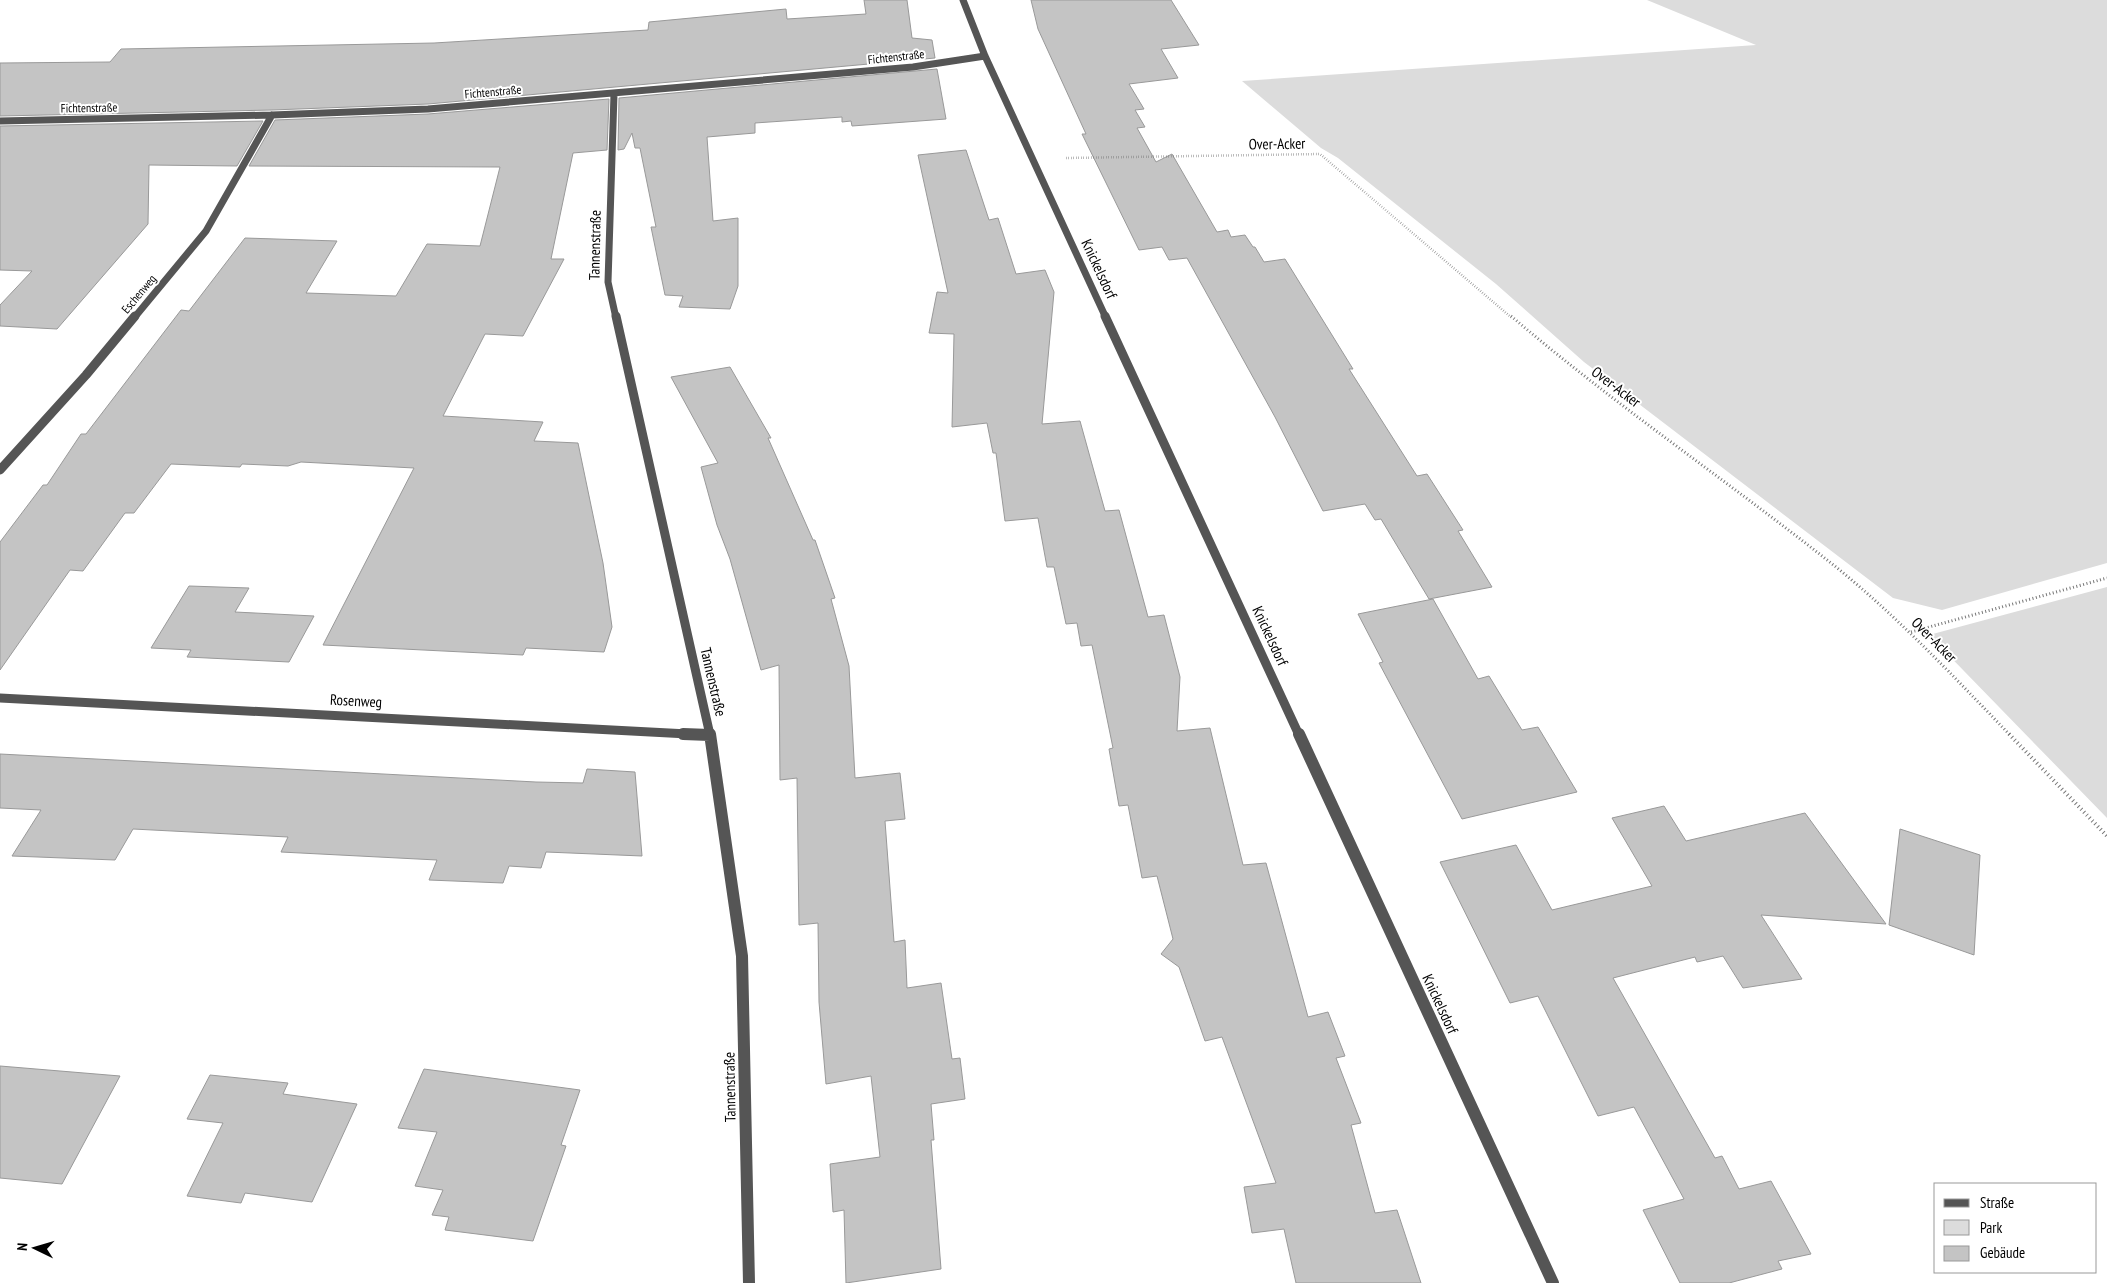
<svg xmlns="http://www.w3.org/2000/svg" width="2107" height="1283" font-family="'PT Sans Narrow',sans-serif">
<rect width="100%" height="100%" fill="#fff"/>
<path fill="#dcdcdc" d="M1647,0H2107V563L1942,610L1893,598L1584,362L1496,284L1338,158L1321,148L1242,81L1756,45Z
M2107,587V818L1929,635Z"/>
<path fill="#c4c4c4" stroke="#999" d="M864,0H907L912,38L932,40L935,58L428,104L272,110L0,116V63L110,62L121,49L434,43L648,30L649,22L786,9L787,19L866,14Z
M1031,0H1171L1199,45L1161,49L1178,78L1129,84L1144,109L1135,110L1145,127L1137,128L1156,162L1172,154L1217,232L1228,230L1231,237L1245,235L1253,247H1255L1264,262L1285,259L1353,369H1349L1417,476L1427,474L1463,530L1458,531L1492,587L1429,599L1381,519L1375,520L1365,504L1323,511L1275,417L1187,258L1169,260L1162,247L1139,250L1082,134H1086L1038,29Z
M937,69L946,119L852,126L851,121L842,122V117L755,123V133L707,137L713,221L738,218V286L730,309L679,307L683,296L665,295L651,227H656L640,148H635L632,133L624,149L618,150L619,98Z
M609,99L607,150L573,153L551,259H564L523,336L485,334L443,416L543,422L534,441L578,443L603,563L612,627L604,652L526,648L523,655L323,645L414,468L301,462L288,466L242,464L240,467L171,464L134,513H125L83,571L70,570L0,670V542L43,485H47L81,434H86L181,310L189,311L245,238L337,241L306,293L396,296L427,244L480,246L500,167L249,166L275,120L428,114Z
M263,121L237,166L149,165L148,224L57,329L0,326V305L32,271L0,270V126Z
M966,150L989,220L998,218L1016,274L1045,270L1054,292L1042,424L1080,421L1105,511L1119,510L1148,617L1164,615L1180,677L1177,731L1210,728L1243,865L1266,863L1308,1017L1328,1012L1345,1056L1336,1058L1361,1123L1351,1125L1375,1213L1397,1210L1421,1283H1296L1284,1229L1252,1233L1244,1187L1276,1183L1222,1037L1205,1041L1179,967L1161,954L1173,939L1157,876L1142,878L1128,805L1119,806L1109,749L1113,748L1092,645L1081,646L1077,623L1066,624L1054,567H1047L1038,518L1005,521L996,453H993L987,423L952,427L954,334L929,333L937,292L948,293L918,155Z
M730,367L771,438H768L813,540H815L835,598L831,599L849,666L855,778L900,773L905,819L885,821L894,942L905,940L907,988L941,983L952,1059L960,1058L965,1099L931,1104L934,1140H931L941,1269L846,1283L844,1210L833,1212L830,1164L880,1157L871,1076L826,1084L819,1002L818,923L799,925L797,778L780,780L779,665L761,670L730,559L717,525L701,467L718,463L671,377Z
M189,586L249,588L235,612L314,616L289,662L187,657L191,650L151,648Z
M1433,599L1478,679L1489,676L1522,730L1538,727L1577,792L1462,819L1379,663L1383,662L1358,614Z
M0,754L536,782L583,783L587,769L635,772L642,856L546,852L541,868L509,866L503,883L429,880L437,860L281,852L288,837L133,829L115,860L12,856L41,810L0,808Z
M1664,806L1686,841L1805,813L1886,924L1761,915L1802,979L1743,988L1723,956L1697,962L1695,957L1613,978L1715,1158L1722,1156L1739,1189L1771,1181L1811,1254L1778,1261L1782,1269L1729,1283H1680L1643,1210L1684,1199L1634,1107L1598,1116L1538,996L1510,1003L1440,862L1516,845L1552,910L1652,886L1612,818Z
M1900,829L1980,855L1974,955L1889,925Z
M0,1066L120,1076L62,1184L0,1178Z
M424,1069L580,1090L561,1145L566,1146L533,1241L445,1230L449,1217L432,1215L443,1190L415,1186L437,1132L398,1128Z
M210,1075L288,1083L283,1094L357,1104L312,1202L245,1193L241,1203L187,1196L223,1123L187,1119Z"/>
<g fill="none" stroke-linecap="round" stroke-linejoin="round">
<path stroke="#777" stroke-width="2.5" stroke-dasharray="0.5 2" stroke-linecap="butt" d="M1066,158L1320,154L1512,318"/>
<path stroke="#777" stroke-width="3" stroke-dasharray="1 2.5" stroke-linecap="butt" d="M1511,316C1615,405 1729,482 1836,567C1899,618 1954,677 2010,735
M1911,632L2107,578"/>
<path stroke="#777" stroke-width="4" stroke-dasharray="1 3" stroke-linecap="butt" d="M2009,734L2107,836"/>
<path stroke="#555" stroke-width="7" d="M963,0L985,56L1106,318
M614,94L608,282L616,318
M0,121L272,115L428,109L913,67L985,56
M134,318L206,231L272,115"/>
<path stroke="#555" stroke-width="9" d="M616,316L710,735
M1105,316L1299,735
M0,470L86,375L135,316
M0,698L707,735"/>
<path stroke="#555" stroke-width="12" d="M683,734L710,735
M710,734L742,956L749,1283
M1299,734L1553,1283"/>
</g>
<g text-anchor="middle" stroke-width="4" stroke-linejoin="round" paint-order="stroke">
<g font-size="12" fill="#000" stroke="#fff">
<text transform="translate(896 57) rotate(-6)" y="4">Fichtenstraße</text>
<text transform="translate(493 92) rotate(-5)" y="4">Fichtenstraße</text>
<text transform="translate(89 108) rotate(-1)" y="4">Fichtenstraße</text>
<text transform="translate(139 294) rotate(-50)" y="4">Eschenweg</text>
</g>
<g font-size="15" fill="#000" stroke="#fff">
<text transform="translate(1277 144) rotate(-1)" y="5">Over-Acker</text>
<text transform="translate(595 245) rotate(-89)" y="5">Tannenstraße</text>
<text transform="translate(1099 269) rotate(65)" y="5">Knickelsdorf</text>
<text transform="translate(1616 387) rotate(37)" y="5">Over-Acker</text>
<text transform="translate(1270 636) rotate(65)" y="5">Knickelsdorf</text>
<text transform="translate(1934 640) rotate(45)" y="5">Over-Acker</text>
<text transform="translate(713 682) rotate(77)" y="5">Tannenstraße</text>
<text transform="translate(356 701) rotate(3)" y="5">Rosenweg</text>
<text transform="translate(1440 1004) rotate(65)" y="5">Knickelsdorf</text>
<text transform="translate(730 1087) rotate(-91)" y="5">Tannenstraße</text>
</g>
</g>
<rect x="1934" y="1183" width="162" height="90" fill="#ffffff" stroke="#999999"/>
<rect x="1944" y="1199" width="25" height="8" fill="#555555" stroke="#999999"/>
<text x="1980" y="1208" font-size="15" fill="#000000">Straße</text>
<rect x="1944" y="1220" width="25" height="15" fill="#dcdcdc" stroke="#999999"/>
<text x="1980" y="1233" font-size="15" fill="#000000">Park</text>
<rect x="1944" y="1246" width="25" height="15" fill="#c4c4c4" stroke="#999999"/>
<text x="1980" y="1258" font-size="15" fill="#000000">Gebäude</text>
<g transform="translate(35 1248) rotate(275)" stroke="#ffffff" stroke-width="4" paint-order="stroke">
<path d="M0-4L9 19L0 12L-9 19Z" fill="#000000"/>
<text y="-8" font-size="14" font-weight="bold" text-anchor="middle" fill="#000000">N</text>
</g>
</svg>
